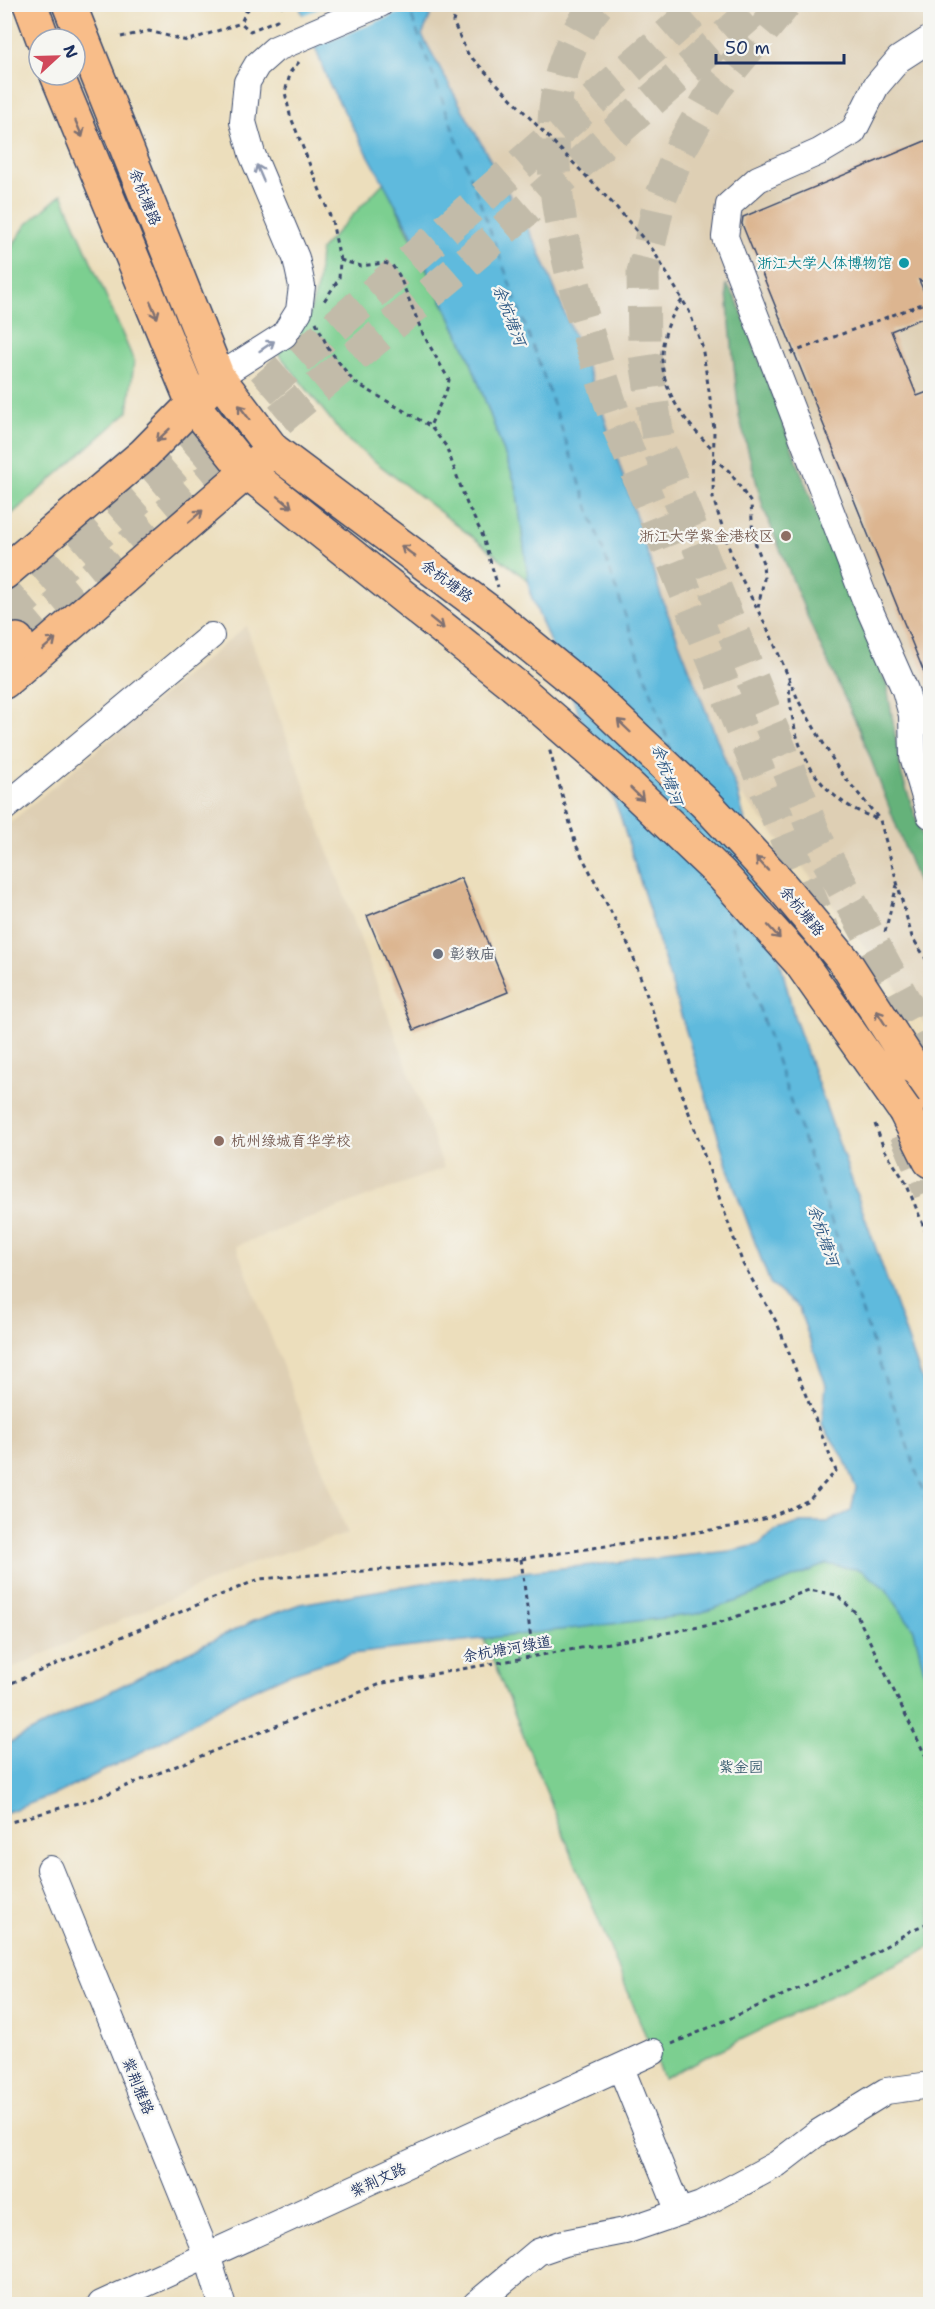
<svg xmlns="http://www.w3.org/2000/svg" width="935" height="2309" font-family="'Shantell Sans','LXGW WenKai TC',sans-serif">
<rect width="100%" height="100%" fill="#f6f6f2"/>
<filter id="ink" filterUnits="userSpaceOnUse"><feTurbulence type="fractalNoise" baseFrequency=".0167" numOctaves="2"/><feDisplacementMap in="SourceGraphic" scale="12" xChannelSelector="R" yChannelSelector="G"/><feConvolveMatrix kernelMatrix="1 2 1 2 8 2 1 2 1" color-interpolation-filters="sRGB"/></filter>
<filter id="wash" filterUnits="userSpaceOnUse"><feTurbulence type="fractalNoise" baseFrequency=".008" numOctaves="4" result="noise"/><feDisplacementMap in="SourceGraphic" scale="24" xChannelSelector="R" yChannelSelector="G"/><feGaussianBlur stdDeviation="1.35" result="paint"/><feColorMatrix in="noise" values="0 0 0 0 0 0 0 0 0 0 0 0 0 0 0 0 0 1.4 0 .05"/><feComposite in="paint" operator="in"/></filter>
<g filter="url(#wash)">
<rect width="100%" height="100%" fill="#ecdebc"/>
<path fill="#decfb4" d="M435,5H930V1031L813,880L737,790L662,599L594,385L537,246L422,35Z
M246,626L444,1168L236,1246L348,1534L259,1560L5,1671V827Z"/>
<path fill="#7ccf90" stroke="#4c7f77" stroke-width="1.5" d="M384,182L468,354L516,485L529,581L346,439L278,353L308,319L318,284L320,250Z
M62,194L134,361L128,412L5,520V257L26,225Z
M833,1553L909,1565L930,1630V1947L663,2078L479,1627Z"/>
<path fill="#65b27a" stroke="#40706c" stroke-width="1.5" d="M726,284L737,300L814,507L887,686L902,776L930,860V914L860,731L812,628L763,507L739,416Z"/>
<path fill="#5fbadd" stroke="#3d749e" stroke-width="1.5" d="M299,5H435L422,35L537,246L594,385L662,599L737,790L794,1016L930,1402V1695L914,1630L886,1589L861,1570L826,1564L740,1600L697,1614L352,1654L289,1674L235,1698L155,1745L61,1792L5,1813V1745L176,1658L254,1621L300,1604L435,1581L731,1551L758,1545L775,1531L802,1522H828L851,1511L856,1488L843,1456L822,1425L826,1385L799,1309L770,1283L730,1175L620,815L530,593L516,485L468,354L407,225L329,84Z"/>
<path fill="#ecdebc" d="M329,5H418L312,48L300,16Z"/>
<g fill="none" stroke-linecap="round" stroke-linejoin="round">
<path stroke="#2f5984" stroke-width="1.5" stroke-dasharray="8 6" stroke-linecap="butt" d="M407,4L543,374L671,750
M693,814L699,832
M722,899L930,1512"/>
</g>
<g id="blocks">
<path fill="#dcb590" d="M930,139V284L919,280L930,306V315L891,331L917,396L930,391V687L742,224L743,217Z
M461,878L508,992L414,1030L367,916Z"/>
</g>
</g>
<g filter="url(#ink)">
<use href="#blocks" fill-opacity="0" stroke="#3a496c" stroke-width="1.5"/>
<g fill="none" stroke-linecap="round" stroke-linejoin="round">
<path stroke="#c2bba9" stroke-width="33" stroke-dasharray="33 16" stroke-linecap="butt" d="M598,4C505,107 580,311 618,426L875,1057
M785,4L714,90L681,148L659,202L643,273L644,347L660,451L817,840L930,1048
M4,617L703,4
M17,640L453,274L762,4
M906,1133L930,1192"/>
<g stroke="#3a496c" stroke-width="28">
<path id="minor" d="M930,39L899,59L876,86L853,132L819,152L758,179L729,205L725,237L864,597L905,690L912,715L913,756L930,815
M218,377L284,335L299,311L302,286L296,258L252,154L243,122L247,82L257,65L275,49L380,4
M4,808L211,636
M50,1869L208,2258L222,2304
M621,2068L679,2212
M101,2304L653,2052
M476,2304L538,2252L564,2243L625,2231L701,2205L777,2164L816,2134L886,2091L930,2085"/>
</g>
<g stroke="#3a496c" stroke-width="36">
<path id="major" d="M30,4L43,39
M69,4L218,377L273,450L488,611
M57,75L194,406L247,472L514,685
M4,573L144,454L207,390
M4,682L264,457
M913,1067L930,1095
M905,1111L930,1161"/>
</g>
<g stroke="#3a496c" stroke-width="36">
<path id="highway" d="M4,650L17,640"/>
</g>
<path stroke="#3a496c" stroke-width="3" stroke-dasharray="4.5 4.5" stroke-linecap="butt" d="M256,4L246,11L241,23L250,31L277,20L279,24
M281,4L284,10
M464,4L456,11L453,22L468,54L617,208L653,250L689,311L702,346L709,391L714,429L713,498L735,566L770,634L799,702L839,770L880,820L912,937L930,965
M121,37L149,31L187,41L241,23
M299,62L291,71L285,92L290,115L332,221L340,260L339,279L322,304
M340,260L361,266L384,263L392,265L399,275L423,334L449,380L447,389L430,426
M682,300C642,357 667,406 713,449
M316,322L328,348L354,382L430,426L446,446L467,504L482,534L498,587
M791,353L930,301
M713,458L729,471L751,503L753,537L763,563L764,579L758,608
M789,680C790,744 813,798 878,819
M885,932L897,885
M875,1124L884,1149L906,1183L930,1242
M521,1559L533,1656
M4,1686L259,1579L521,1559L730,1527L768,1518L809,1500L836,1471L777,1323L743,1264L630,948L576,845L549,748
M4,1824L99,1797L383,1683L716,1624L809,1590L837,1595L856,1613L930,1765
M672,2044L865,1959L910,1931L930,1922"/>
<use href="#minor" stroke="#fff" stroke-width="26"/>
<use href="#major" stroke="#f8bd89" stroke-width="33"/>
<use href="#highway" stroke="#f8bd89" stroke-width="33"/>
<g stroke="#3a496c" stroke-width="36" stroke-linecap="butt">
<path id="major-bridge" d="M488,611L591,695L707,805L773,876L845,962L913,1067
M514,685L613,771L721,874L800,962L905,1111"/>
</g>
<use href="#major-bridge" stroke="#f8bd89" stroke-width="33"/>
</g>
<defs><path id="oneway-shaft" d="M-6 0H5M1.5-3L5.5 0L1.5 3" fill="none" stroke-width="1.6" stroke-linecap="round" stroke-linejoin="round" transform="scale(1.5)"/></defs>
<g stroke="#7e6f71">
<use href="#oneway-shaft" transform="translate(79 129) rotate(67)"/>
<use href="#oneway-shaft" transform="translate(154 310) rotate(67)"/>
<use href="#oneway-shaft" transform="translate(244 412) rotate(-127)"/>
<use href="#oneway-shaft" transform="translate(163 435) rotate(137)"/>
<use href="#oneway-shaft" transform="translate(285 502) rotate(39)"/>
<use href="#oneway-shaft" transform="translate(196 516) rotate(-41)"/>
<use href="#oneway-shaft" transform="translate(408 551) rotate(-143)"/>
<use href="#oneway-shaft" transform="translate(437 623) rotate(39)"/>
<use href="#oneway-shaft" transform="translate(49 644) rotate(-41)"/>
<use href="#oneway-shaft" transform="translate(624 726) rotate(-136)"/>
<use href="#oneway-shaft" transform="translate(637 794) rotate(44)"/>
<use href="#oneway-shaft" transform="translate(762 864) rotate(-133)"/>
<use href="#oneway-shaft" transform="translate(774 932) rotate(48)"/>
<use href="#oneway-shaft" transform="translate(881 1018) rotate(-123)"/>
</g>
<g stroke="#8d97ae">
<use href="#oneway-shaft" transform="translate(260 173) rotate(-113)"/>
<use href="#oneway-shaft" transform="translate(267 346) rotate(-34)"/>
</g>
</g>
<circle fill="#0f9aa8" stroke="#f6f6f2" stroke-width="2" cx="904" cy="263" r="6"/>
<g fill="#8d6e63" stroke="#f6f6f2" stroke-width="2">
<circle cx="786" cy="536" r="6"/>
<circle cx="219" cy="1141" r="6"/>
</g>
<circle fill="#6b7280" stroke="#f6f6f2" stroke-width="2" cx="438" cy="954" r="6"/>
<g text-anchor="middle" stroke-width="4.5" stroke-linejoin="round" paint-order="stroke">
<g font-size="15" fill="#1b2f5e" stroke="#f6f6f2">
<text transform="translate(145 197) rotate(68)" y="5">余杭塘路</text>
<text transform="translate(447 581) rotate(37)" y="5">余杭塘路</text>
<text transform="translate(802 911) rotate(50)" y="5">余杭塘路</text>
<text transform="translate(507 1649) rotate(-10)" y="5">余杭塘河绿道</text>
<text transform="translate(138 2086) rotate(68)" y="5">紫荆雅路</text>
<text transform="translate(378 2180) rotate(-25)" y="5">紫荆文路</text>
</g>
<g font-size="15" fill="#0d838f" stroke="#f6f6f2" text-anchor="end">
<text x="892" y="268">浙江大学人体博物馆</text>
</g>
<g font-size="15" fill="#785e54" stroke="#f6f6f2" text-anchor="end">
<text x="774" y="541">浙江大学紫金港校区</text>
<text x="231" y="1146" text-anchor="start">杭州绿城育华学校</text>
</g>
<g font-size="15" fill="#5b616d" stroke="#f6f6f2" text-anchor="start">
<text x="450" y="959">彰教庙</text>
</g>
<g font-size="15" fill="#33576a" stroke="#f6f6f2">
<text x="741" y="1772">紫金园</text>
</g>
<g font-size="16" font-style="italic" fill="#2f5984" stroke="#f6f6f2">
<text transform="translate(510 315) rotate(69)" y="6">余杭塘河</text>
<text transform="translate(668 774) rotate(71)" y="6">余杭塘河</text>
<text transform="translate(824 1235) rotate(71)" y="6">余杭塘河</text>
</g>
</g>
<rect width="935" height="2309" fill="none" stroke="#f6f6f2" stroke-width="24"/>
<g transform="translate(57 57) rotate(68)"><circle r="28" fill="#f6f6f2" stroke="#9ea6b7" stroke-width="1.5"/>
<path d="M0-4.5L10 22L0 15L-10 22Z" fill="#d1495b"/>
<text y="-9" font-size="16" font-weight="bold" text-anchor="middle" fill="#1b2f5e">N</text>
</g>
<path d="M716 54v9h128v-9" fill="none" stroke="#1b2f5e" stroke-width="3"/>
<text x="725" y="54" font-size="18" fill="#1b2f5e" stroke="#f6f6f2" stroke-width="4.5" paint-order="stroke">50 m</text>
</svg>
